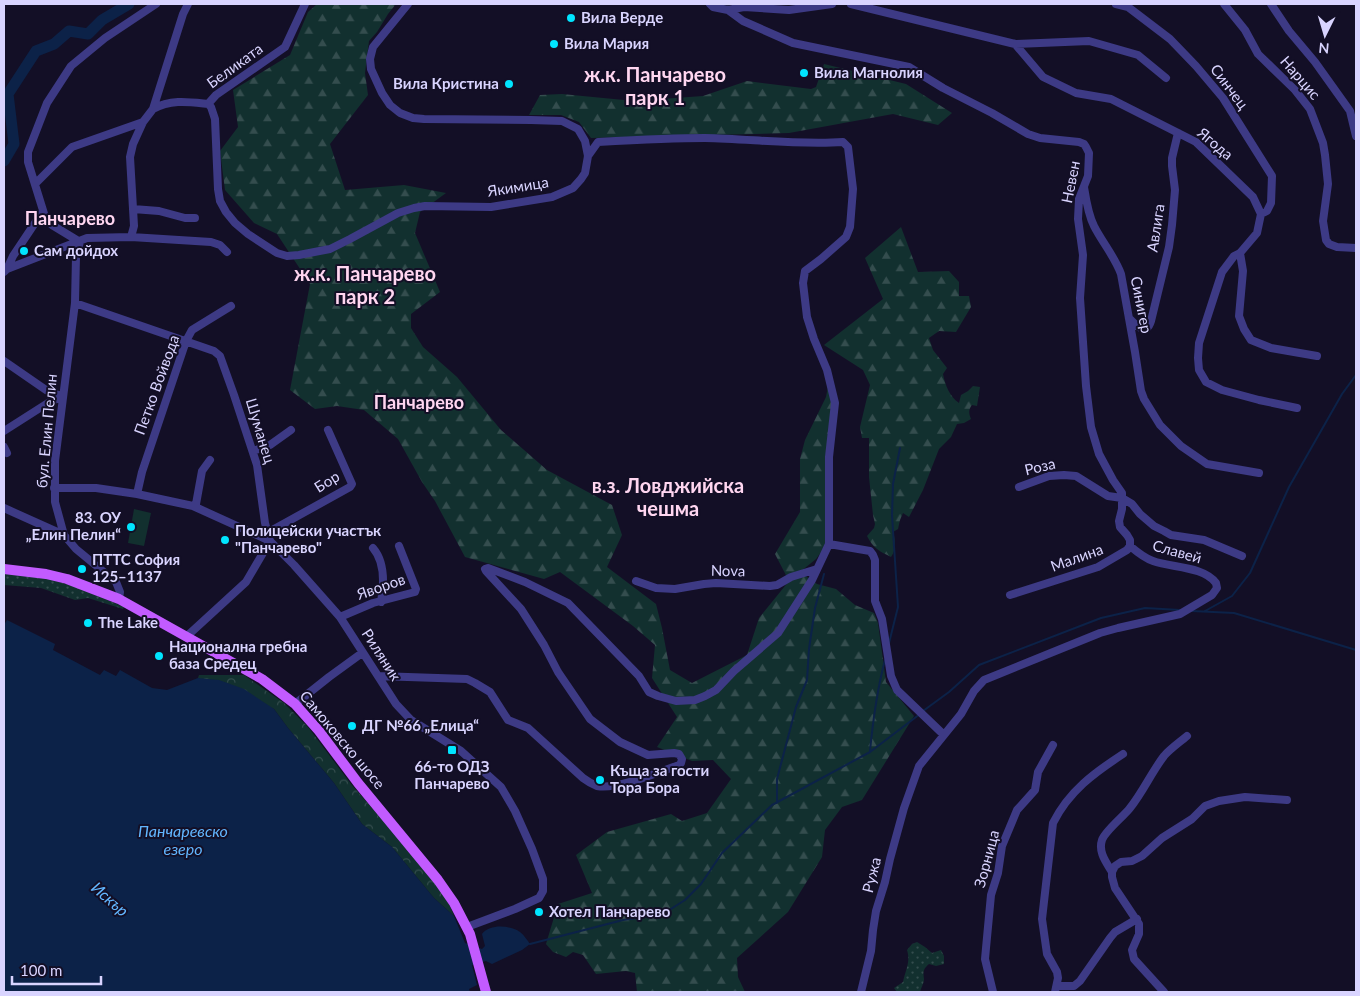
<svg xmlns="http://www.w3.org/2000/svg" width="1360" height="996" font-family="Lato,sans-serif">
<defs>
<pattern id="grass-dots" width="8" height="8" patternUnits="userSpaceOnUse" patternTransform="scale(1.25)"><rect width="8" height="8" fill="#12302f"/><path d="M2 2h.1M6 6h.1" fill="none" stroke="#344d4e" stroke-width="1.8" stroke-linecap="round"/></pattern>
<pattern id="forest-firs" width="22" height="20" patternUnits="userSpaceOnUse" patternTransform="scale(1.25)"><rect width="22" height="20" fill="#12302f"/><path d="M5 1l3.5 6h-7zM16 11l3.5 6h-7z" fill="#344d4e"/></pattern>
<pattern id="park-crowns" width="20" height="18" patternUnits="userSpaceOnUse" patternTransform="scale(1.25)"><rect width="20" height="18" fill="#12302f"/><path d="M2 6a3 3 0 1 1 6 0M12 15a3 3 0 1 1 6 0" fill="none" stroke="#344d4e"/></pattern>
</defs>
<rect width="100%" height="100%" fill="#130f26"/>
<path fill="url(#grass-dots)" d="M4,573L45,578L76,587L124,607L123,609L88,598L75,600L41,588L4,585Z
M917,942L925,947L932,953L941,950L944,956V964L936,966L929,964C923,969 923,972 924,979C924,983 921,988 920,992H897L894,988L903,982C905,971 911,962 907,950L912,944Z"/>
<path fill="url(#forest-firs)" d="M317,4H396L388,14L377,32L369,41L365,73L368,95L330,144L345,190L404,185L446,193L420,212L415,233L440,292L411,314V328L423,347L457,377L501,430L547,470L612,505L622,535L607,567L656,604L662,628L670,670L692,683L747,655L759,618L789,581L775,554L800,512V459L805,440L826,397L829,381L833,404L828,543L816,559L800,572L817,584L836,589L855,605L874,613L878,623L886,682L914,716L862,800L842,807L825,830L822,857L788,912L737,958L738,977L745,992H637L635,973L626,971L596,974L583,955L573,952L566,957L553,952L546,944L558,904L592,893L576,855L607,832L671,814L682,821L707,813L731,779L713,760L692,761L657,747L677,717L652,678L655,645L633,626L560,572L544,579L465,557L435,501L422,482L398,439L364,410L337,406L315,409L290,390L310,284L277,234L254,223L225,190L220,151L238,127L233,90L290,55L308,12Z
M824,64L906,84L952,113L938,125L893,114L789,133L591,138L579,122L561,115H529L540,95L562,94L634,101L703,96L747,81L811,89L816,87Z
M901,227L918,272L949,271L959,282V296H969L971,307L956,332L939,331L929,338L933,350L947,368L943,374C945,385 950,397 959,403L961,395L968,391L973,386L980,387L977,406L972,405C968,410 969,414 971,419L964,423L957,424L951,437L939,449L923,490L909,517L903,513L900,520L898,529L893,532C896,540 896,550 891,557C879,551 873,548 867,536L874,528L875,524L873,515L869,477V438H862L860,427L870,385L863,370L824,345L883,299L865,258Z"/>
<path fill="url(#park-crowns)" d="M199,675H244L284,703L308,727L351,784L434,879L450,906L454,916L434,898L392,847L362,824L334,783L288,728L274,709L198,678Z"/>
<path fill="#12302f" d="M134,509L151,513L144,546L128,543Z"/>
<path fill="#0c2248" d="M7,620L55,644L53,650L100,675L104,670L116,676L120,670L152,688L167,690L198,678L219,680L244,689L274,709L288,728L334,783L362,824L392,847L434,898L454,916L465,943L482,949L485,946L482,934C490,924 509,925 520,932C524,935 527,940 530,944L522,950L492,964L486,961L472,965L477,985L469,989L470,992H4V625Z"/>
<g fill="none" stroke-linecap="round" stroke-linejoin="round">
<path stroke="#0c2248" stroke-width="2" d="M1192,611L1234,613L1356,650
M1205,611L1232,596L1250,573L1289,487L1342,394L1356,375
M889,643L898,607L892,515L893,484L900,448
M923,711L949,692L979,665L1101,618L1145,608L1180,610
M870,751C873,720 877,690 885,660
M777,803V779L796,707L807,680L809,649L815,608L824,574
M530,944L623,920L637,918L663,914L685,900L701,884L722,853L772,805L870,752L920,714"/>
<path stroke="#0c2248" stroke-width="11" d="M4,161L14,144L8,94L36,51L54,44L69,31L88,34L102,20L129,4"/>
<path stroke="#3d3a85" stroke-width="8" d="M710,4L713,7L728,10L744,7L789,10L832,4
M851,4L1015,44L1089,41L1138,55L1166,78
M1116,4L1128,7L1170,39L1196,66L1223,98L1272,176L1271,203L1267,211L1261,214
M1224,4L1245,30L1258,54L1295,90L1310,109L1323,143L1325,155L1328,184L1323,221L1326,240L1329,244L1337,247L1356,248
M1271,4L1289,31L1315,62L1350,111L1356,136
M728,10L743,21L793,43L909,67L943,88L992,113L1028,134L1040,138L1079,142L1084,144L1086,147L1089,153L1088,176L1079,199L1078,219L1083,255L1080,298L1086,386L1091,427L1099,454L1113,480L1122,493V509L1119,521L1120,527L1127,535L1130,540V546L1127,550L1098,567L1010,595
M1015,44L1043,77L1076,93L1111,99L1196,142L1253,197L1261,214L1257,233L1240,253L1234,256L1222,272L1199,343L1198,358L1199,370L1206,382L1222,390L1259,400L1297,408
M208,104L211,107L215,119L218,189L220,201L226,212L235,223L248,234L277,253L287,256L299,255L330,249L350,239L398,213L414,208L425,206L491,207L552,197L573,188L581,179L585,173L588,156L585,141L578,129L562,121L531,120L424,119L413,118L400,113L390,105L382,93L371,69L370,59L373,47L408,4
M208,104L216,95L285,47L305,4
M153,109C171,99 189,102 208,104
M35,184L72,147L143,122
M1084,187C1086,200 1088,214 1094,226C1102,242 1115,257 1121,274L1135,352L1141,391L1144,399L1160,425L1181,446L1207,464L1259,473
M133,209L159,211L185,218H195
M131,237L134,226L130,157L133,144L143,122L153,109L183,14L188,4
M80,242L76,256L75,303L55,461V502L64,535L76,549L116,582L120,592L119,599
M80,242L52,225L46,220L28,162V152L47,103L71,66L105,38L156,4
M1240,253L1243,271L1239,316L1244,329L1251,340L1271,348L1317,356
M7,269L13,256L43,211
M4,272L7,269L87,238L131,237L211,242L220,245L227,252
M75,303L214,351L220,356L234,395L257,465L265,523L270,541L246,582L186,637
M1129,318C1136,325 1146,337 1151,321L1169,247L1172,225L1175,190L1172,166V158L1178,133
M4,361L46,390L63,397
M4,431L51,401L63,397
M4,447L7,453
M253,451L270,445L291,430
M1019,487L1049,476L1064,475L1076,476L1108,496L1122,498L1132,504L1140,514L1154,526L1164,531L1171,535L1204,540L1242,556
M54,488H96L137,494L193,506L270,541L294,565L340,617L396,704L411,720L461,751L501,787L515,811L532,849L543,879V891L539,898L515,909L467,927
M137,494L142,472L186,341L192,330L231,306
M193,506L196,504L202,471L210,460
M4,508L64,535
M267,533L350,487L352,484L328,430
M829,544L870,551L873,555L875,560V601L882,619L891,676L897,690L944,735
M373,548C385,562 384,585 381,602
M636,581L656,588L675,589L704,584L716,583L770,586L777,585L791,577L817,569
M340,617L373,603L415,592L416,589L399,546
M378,676L467,679L475,683L490,692L508,720L528,728L583,778C587,781 592,784 597,786C617,790 659,772 679,765L681,763L682,759L679,754L674,753L648,755L620,742L590,719L558,672L544,645L521,609L486,571L485,569L488,568L525,582L568,603L639,676L649,692L658,696L676,701L695,700L705,696L716,690L734,671L778,633L812,580L829,544V457L835,403L827,370L814,339L807,317L803,283L805,271L821,259L846,237L850,227L853,189L848,147L843,142C797,145 751,139 705,138C670,138 634,140 598,142L588,156
M295,704L329,677L362,653
M1112,872C1106,862 1098,852 1102,840C1105,831 1123,817 1130,808C1143,792 1151,773 1164,756C1170,749 1180,742 1187,736
M1057,986H1074L1080,981L1110,938L1115,932L1137,919
M861,992L871,951L873,930L876,911L885,882L890,859L904,808L919,766L961,714L974,691L984,680L1100,633L1118,628L1180,614L1212,595L1217,588L1216,583C1203,566 1172,568 1153,561C1144,558 1137,552 1130,546
M993,992L985,959L986,948L991,895L998,873L1002,846L1017,810L1035,790L1038,772L1053,745
M1055,992L1058,978L1057,972L1047,954L1042,919L1053,823C1069,791 1094,773 1123,754
M1164,992L1134,959L1132,950L1139,934V924L1115,888L1112,877V872L1115,866L1121,862L1132,861L1142,856L1162,838L1192,819L1205,806L1219,801L1245,797L1287,800"/>
<path stroke="#c25bff" stroke-width="10" d="M4,569L46,574L67,579L119,599L262,679L295,704L319,731L358,783L438,880L454,903L470,934L486,992"/>
</g>
<g fill="#00e5ff" stroke="#130f26" stroke-width="2">
<circle cx="571" cy="18" r="5"/>
<circle cx="554" cy="44" r="5"/>
<circle cx="804" cy="73" r="5"/>
<circle cx="509" cy="84" r="5"/>
<circle cx="24" cy="251" r="5"/>
<circle cx="131" cy="527" r="5"/>
<circle cx="225" cy="540" r="5"/>
<circle cx="82" cy="569" r="5"/>
<circle cx="88" cy="623" r="5"/>
<circle cx="159" cy="656" r="5"/>
<circle cx="352" cy="726" r="5"/>
<rect x="447" y="745" width="10" height="10" rx="2.5"/>
<circle cx="600" cy="780" r="5"/>
<circle cx="539" cy="912" r="5"/>
</g>
<g text-anchor="middle" stroke-width="4" stroke-linejoin="round" paint-order="stroke">
<g font-size="15" font-weight="bold" fill="#d9d4ff" stroke="#130f26" text-anchor="start">
<text x="581" y="23">Вила Верде</text>
<text x="564" y="49">Вила Мария</text>
<text x="814" y="78">Вила Магнолия</text>
<text x="499" y="89" text-anchor="end">Вила Кристина</text>
<text x="34" y="256">Сам дойдох</text>
<text x="121" y="523" text-anchor="end">83. ОУ<tspan x="121" dy="17">„Елин Пелин“</tspan></text>
<text x="235" y="536">Полицейски участък<tspan x="235" dy="17">"Панчарево"</tspan></text>
<text x="92" y="565">ПТТС София<tspan x="92" dy="17">125–1137</tspan></text>
<text x="98" y="628">The Lake</text>
<text x="169" y="652">Национална гребна<tspan x="169" dy="17">база Средец</tspan></text>
<text x="362" y="731">ДГ №66 „Елица“</text>
<text x="452" y="772" text-anchor="middle">66-то ОДЗ<tspan x="452" dy="17">Панчарево</tspan></text>
<text x="610" y="776">Къща за гости<tspan x="610" dy="17">Тора Бора</tspan></text>
<text x="549" y="917">Хотел Панчарево</text>
</g>
<g font-size="15" fill="#d9d4ff" stroke="#130f26">
<text transform="translate(235 66) rotate(-36)" y="5">Беликата</text>
<text transform="translate(1300 78) rotate(49)" y="5">Нарцис</text>
<text transform="translate(1229 87) rotate(53)" y="5">Синчец</text>
<text transform="translate(1215 144) rotate(40)" y="5">Ягода</text>
<text transform="translate(1071 182) rotate(-79)" y="5">Невен</text>
<text transform="translate(518 187) rotate(-9)" y="5">Якимица</text>
<text transform="translate(1156 228) rotate(-81)" y="5">Авлига</text>
<text transform="translate(1141 305) rotate(79)" y="5">Синигер</text>
<text transform="translate(157 385) rotate(-70)" y="5">Петко Войвода</text>
<text transform="translate(47 431) rotate(-85)" y="5">бул. Елин Пелин</text>
<text transform="translate(260 431) rotate(73)" y="5">Шуманец</text>
<text transform="translate(1040 467) rotate(-13)" y="5">Роза</text>
<text transform="translate(327 482) rotate(-32)" y="5">Бор</text>
<text transform="translate(1177 552) rotate(16)" y="5">Славей</text>
<text transform="translate(1077 558) rotate(-20)" y="5">Малина</text>
<text transform="translate(728 571) rotate(1)" y="5">Nova</text>
<text transform="translate(381 587) rotate(-19)" y="5">Яворов</text>
<text transform="translate(381 655) rotate(57)" y="5">Риляник</text>
<text transform="translate(342 740) rotate(50)" y="5">Самоковско шосе</text>
<text transform="translate(987 859) rotate(-75)" y="5">Зорница</text>
<text transform="translate(872 875) rotate(-76)" y="5">Ружа</text>
</g>
<g font-size="16" font-style="italic" fill="#62b6ff" stroke="#130f26">
<text x="183" y="837">Панчаревско<tspan x="183" dy="18">езеро</tspan></text>
<text transform="translate(110 899) rotate(41)" y="6">Искър</text>
</g>
<g font-size="18" font-weight="bold" fill="#ffd6f0" stroke="#130f26">
<text x="70" y="225">Панчарево</text>
<text x="419" y="409">Панчарево</text>
</g>
<g font-size="20" font-weight="bold" fill="#ffd6f0" stroke="#130f26">
<text x="655" y="82">ж.к. Панчарево<tspan x="655" dy="23">парк 1</tspan></text>
<text x="365" y="281">ж.к. Панчарево<tspan x="365" dy="23">парк 2</tspan></text>
<text x="668" y="493">в.з. Ловджийска<tspan x="668" dy="23">чешма</tspan></text>
</g>
</g>
<rect width="1360" height="996" fill="none" stroke="#d9d4ff" stroke-width="10"/>
<g transform="translate(1325 35) rotate(185)" stroke="#130f26" stroke-width="4" paint-order="stroke">
<path d="M0-4L9 19L0 12L-9 19Z" fill="#d9d4ff"/>
<text y="-8" font-size="14" font-weight="bold" text-anchor="middle" fill="#d9d4ff">N</text>
</g>
<path d="M12 976v8h89v-8" fill="none" stroke="#d9d4ff" stroke-width="2.5"/>
<text x="20" y="976" font-size="15" fill="#d9d4ff" stroke="#130f26" stroke-width="4" paint-order="stroke">100 m</text>
</svg>
